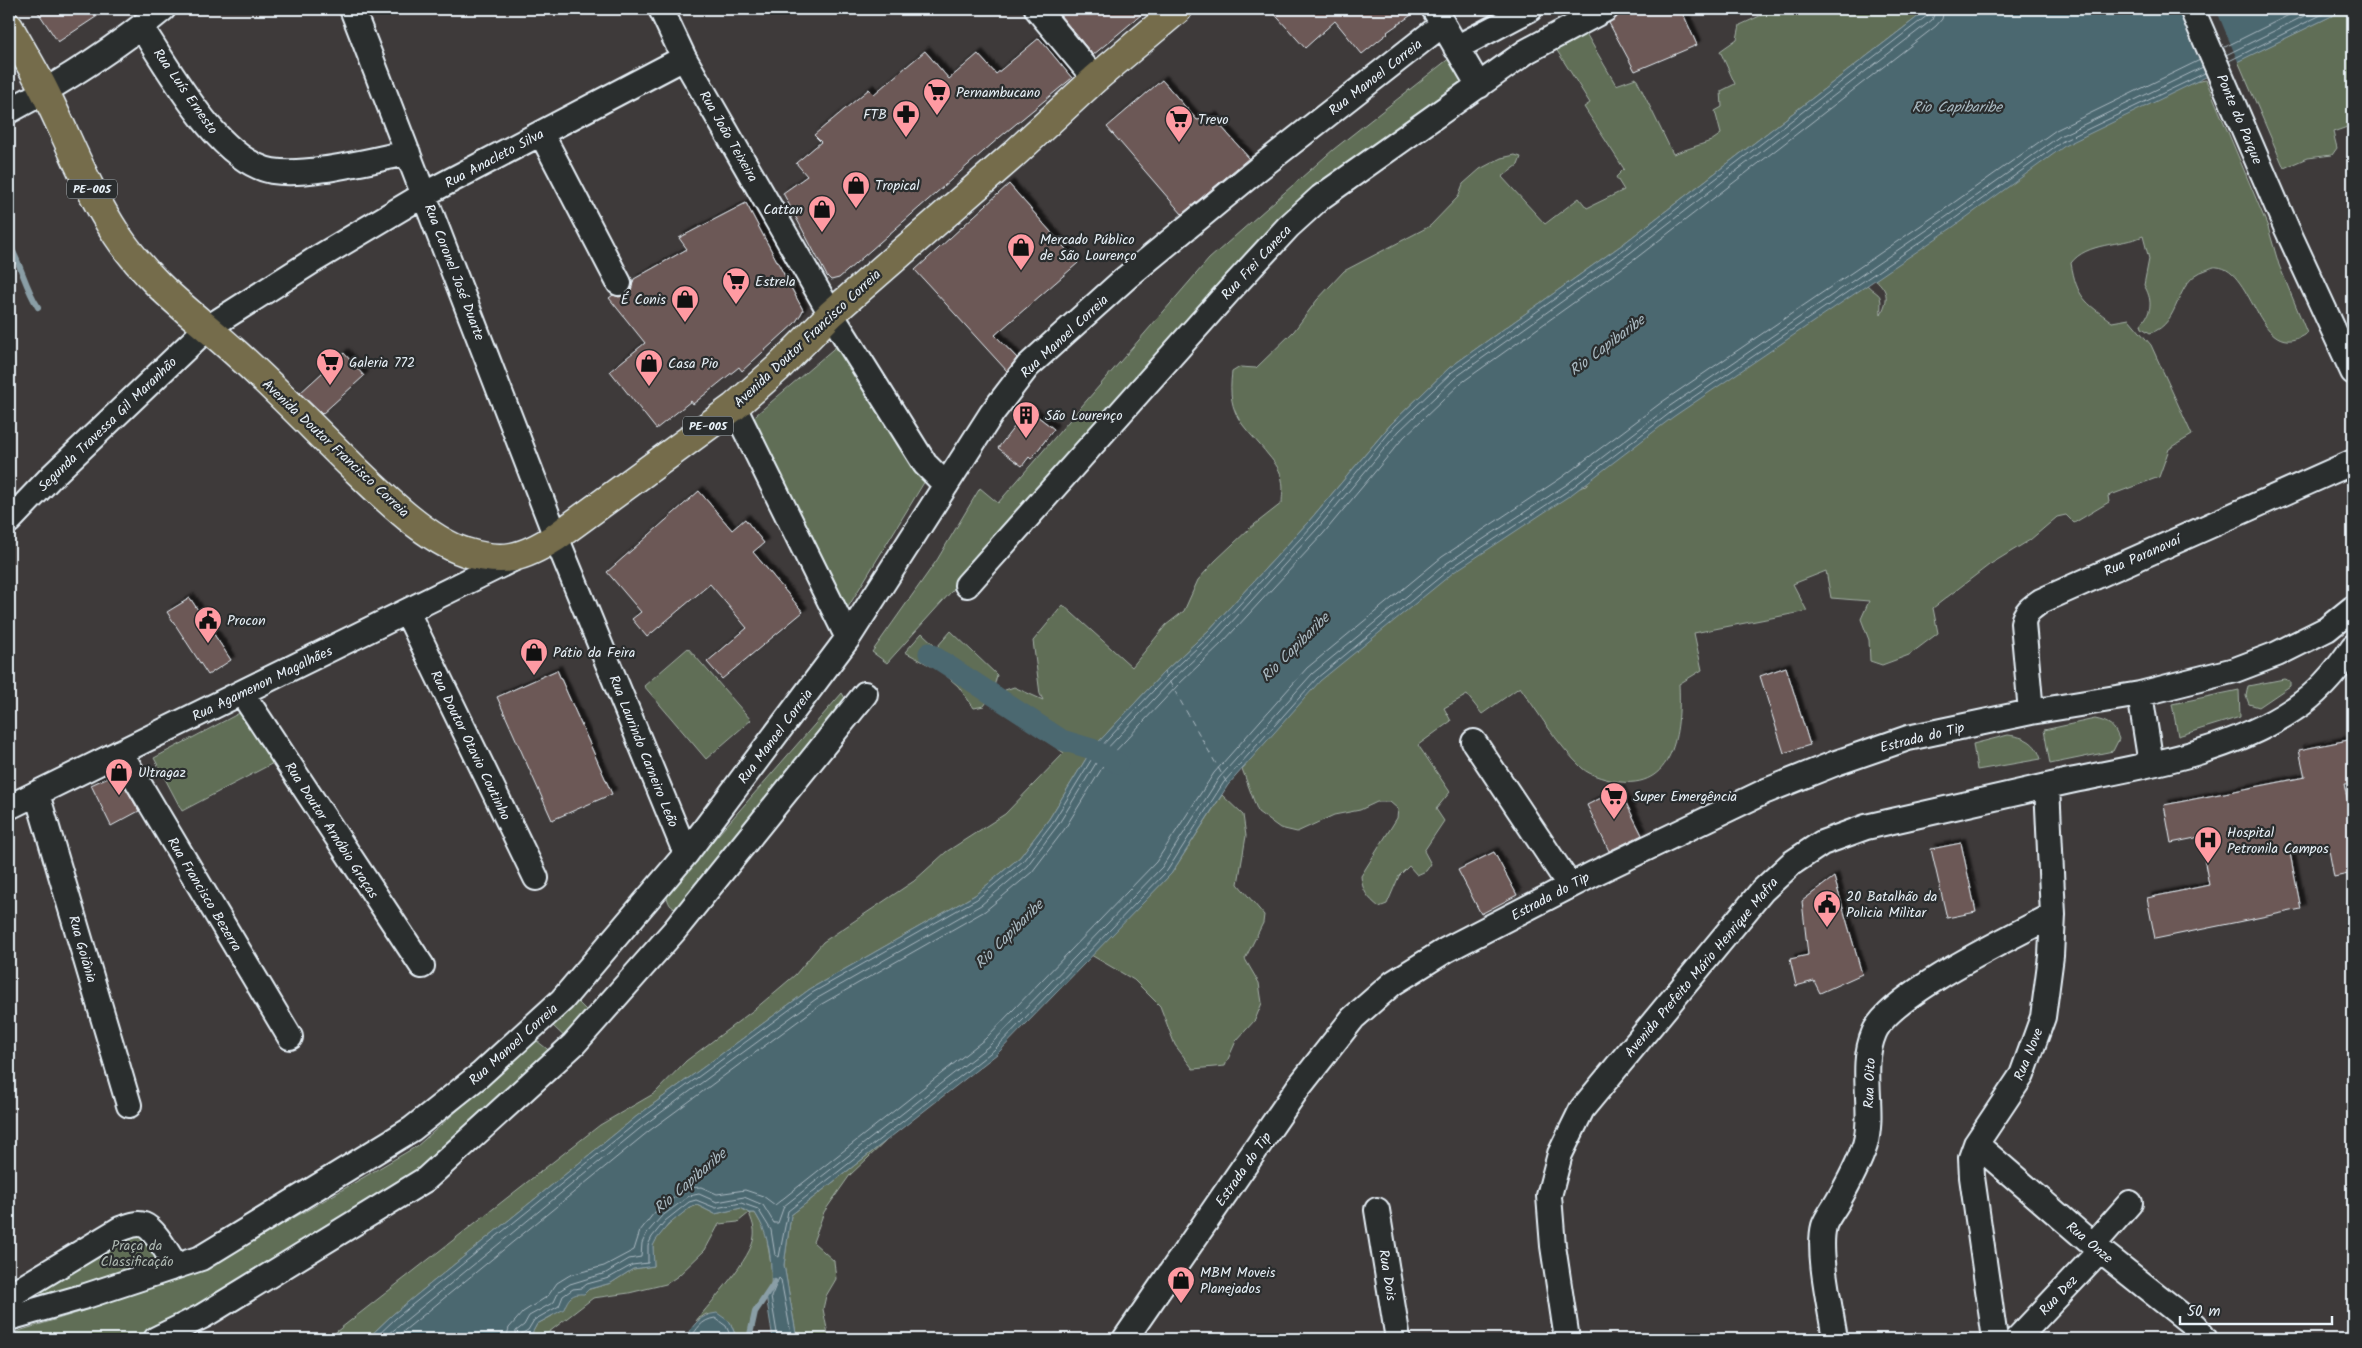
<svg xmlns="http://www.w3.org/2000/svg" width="2362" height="1348" font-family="Kalam,sans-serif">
<defs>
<filter id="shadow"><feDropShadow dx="4.5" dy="-4.5" stdDeviation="1" flood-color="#0009"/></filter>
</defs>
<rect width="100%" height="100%" fill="#3e3a3a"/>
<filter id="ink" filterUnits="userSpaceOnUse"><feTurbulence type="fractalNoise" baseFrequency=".02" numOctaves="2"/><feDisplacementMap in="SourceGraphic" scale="10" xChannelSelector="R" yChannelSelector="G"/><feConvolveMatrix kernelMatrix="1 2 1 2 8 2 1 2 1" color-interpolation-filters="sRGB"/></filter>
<g filter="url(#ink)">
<path fill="#606e56" stroke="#a4b0a7" d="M1775,9H1928L1623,244L1449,368L1391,424L1309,521L1209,630L1164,672L1092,749L1049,819L1020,857L975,895L810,989L637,1116L392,1315L367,1339H327L600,1125L655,1093L686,1061L755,1009L795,975L823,942L914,881L946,852L1005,814L1064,753C1040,736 1013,723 996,697L1005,690L1014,687L1043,700L1040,694L1033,641L1063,605L1132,667L1166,625L1184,611L1198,580L1215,561L1250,528L1282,503C1282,496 1284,487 1282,480C1281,471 1275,463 1269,456C1245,425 1226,418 1232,372L1240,367L1256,368L1294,331L1317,300L1344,271L1430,226L1458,197L1463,184L1480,169L1501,158L1515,155L1521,157L1518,165L1502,177L1545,224L1579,198L1587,208L1624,190L1616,177L1624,169L1584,107L1590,103L1556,49L1584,30L1616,85L1636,78L1673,154L1711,141L1721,134L1715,111L1722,107L1721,91L1735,84L1720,51L1737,39L1740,25Z
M2346,9H2353V125L2333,132L2337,148L2332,155L2307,158L2284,168L2238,61Z
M1451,57L1472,89L1372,157L960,582L887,663L872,652L937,560L980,488L998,503L1209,259L1334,149Z
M2206,80L2268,227L2279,265L2307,333C2259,367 2254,269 2217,267C2214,266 2209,269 2206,270C2173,280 2182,324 2150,333L2142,328L2141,324C2153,311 2152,299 2144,285L2149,259L2143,236C2121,246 2087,242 2071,263C2077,298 2085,302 2112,322L2129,319L2151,345L2192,435L2169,449L2159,477L2108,496L2109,502L2074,523L2066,515L2057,517L2030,540L1989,565L1933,608L1938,633L1909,655L1882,665L1870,661L1869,640L1861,619L1869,601L1831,598L1826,571L1793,584L1807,611L1694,633L1702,670L1679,684C1681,725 1677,788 1621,782C1611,781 1590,776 1582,768C1558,745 1539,714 1520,687L1482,714L1467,695L1444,708L1451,721L1418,745L1450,792L1436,809L1444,821L1424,851L1431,864L1426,871L1417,875L1409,866L1399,876L1387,904L1379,907C1368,898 1362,891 1361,876L1397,818L1398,809L1390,802H1377L1360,810L1334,815L1297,832L1280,828L1258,812L1241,766L1347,648L1548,502L1589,484L1578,483L1865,282C1870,290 1879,293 1880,297C1882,302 1880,310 1881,314C1891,294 1886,289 1870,274L1997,169L2176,85Z
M846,338L931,471L839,622L743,426Z
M951,631L997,675L992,695L984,706L974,708L958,686L942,672L905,652L922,633L937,647Z
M688,648L751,720L706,759L644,686Z
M2284,679L2290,681V686L2259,707L2249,704L2246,696L2248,686Z
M2239,690L2240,717L2178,736L2172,704Z
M842,693L847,702L682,909C672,909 669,906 667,897L684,874Z
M251,707L279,760L182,811L154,758Z
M2095,719C2109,722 2114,725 2119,739L2113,751L2050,764L2044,730Z
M2008,735C2025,737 2036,742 2041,759L1977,770L1973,744Z
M1222,795L1243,815L1246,836L1238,884L1264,915L1263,923L1245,959L1259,983L1262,1003L1255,1020L1236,1041L1225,1066L1193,1069L1175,1045L1160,1006L1134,980L1091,955L1171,874Z
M578,1002L593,1017L571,1043L553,1026Z
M537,1041L556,1056L425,1174L225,1299L142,1339H9V1334L80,1312L206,1265L306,1211L417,1146Z
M887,1140L850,1175L824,1212L813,1242L834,1261L836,1279L826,1296L823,1309L829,1339H797L784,1265L791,1215Z
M697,1205L715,1214L741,1208L749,1213H755L766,1232L772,1272L771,1289L755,1312L749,1339H737L730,1322L706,1314L696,1321C710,1303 753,1257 754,1236C755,1228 752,1221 749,1213L738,1222L719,1224L705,1250L678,1276L666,1284L629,1293L593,1298L540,1339H522L532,1333L537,1324L552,1316L567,1299L576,1293L611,1283L633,1269L654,1266C654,1260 652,1252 653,1246C656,1234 685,1208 697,1205Z
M140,1230L165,1257L151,1269L48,1294H40L36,1290Z"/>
<path fill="#4c6770" stroke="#8a9ea6" d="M1928,9H2346L2066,145L1953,227L1673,417L1572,494L1454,572L1320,681L1228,785L1171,874L997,1054L791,1215L784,1265L797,1339H773L766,1295L771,1289C772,1261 770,1236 755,1213H749L741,1208L715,1214L697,1205L692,1206L668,1225L656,1240L653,1246L654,1266L633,1269L611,1283L589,1289L584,1294C572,1293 568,1298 564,1309L537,1324L532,1333L522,1339H367L392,1315L637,1116L810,989L975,895L1020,857L1049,819L1092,749L1164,672L1209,630L1309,521L1391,424L1449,368L1623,244Z
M717,1313L730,1322L737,1339H684C694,1325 699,1315 717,1313Z"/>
<path fill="#3e3a3a" d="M2177,9H2216L2239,64L2207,80Z"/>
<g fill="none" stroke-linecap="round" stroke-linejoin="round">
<path stroke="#aabac2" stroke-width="1" d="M2223,48L2301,9
M2226,55L2318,9
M2229,61L2333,9
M374,1339L396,1318L640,1120L812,993L977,899L1023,861L1053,822L1096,752L1168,675L1213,633L1313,525L1394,427L1452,372L1626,248L1928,15L1930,9
M383,1339L644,1125L816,999L981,905L1027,866L1058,825L1101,755L1172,680L1218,637L1317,529L1399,431L1456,377L1630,253L1932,20L1936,9
M394,1339L649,1131L820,1005L985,911L1032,872L1064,830L1107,760L1178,685L1223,642L1323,534L1404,437L1461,383L1635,259L1936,26L1942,19L1944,9
M506,1339L509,1328L523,1312L548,1296L557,1283L570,1275L604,1266L634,1250L640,1231L654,1213L687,1188L701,1187L717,1194L745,1190L763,1196L775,1205L985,1039L1156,862L1214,773L1307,668L1442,557L1561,478L1662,402L1942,211L2056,130L2200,60
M514,1339L516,1331L524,1325L529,1316L554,1302L559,1291L570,1284L606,1273L629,1259L641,1257L642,1243L647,1233L661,1217L689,1196L699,1194L717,1202L744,1197L763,1205L774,1223H778L784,1206L990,1045L1162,867L1219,778L1312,674L1447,563L1566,485L1667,408L1946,217L2060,136L2203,67
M520,1339L521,1334L528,1330L534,1320L559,1306L563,1296L573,1289L582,1288L587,1284L609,1278L632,1265L648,1263V1245L652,1237L665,1221L689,1202L696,1200L716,1208L741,1203L758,1209L771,1230L775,1255L779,1257L788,1211L994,1050L1167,871L1224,782L1317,678L1451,568L1569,490L1670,413L1950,222L2063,141L2205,73
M690,1339C697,1329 701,1320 715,1318L726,1326L732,1339
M778,1339L771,1297L779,1278L781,1280L792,1339"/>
<path stroke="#8a9ea6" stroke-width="6" d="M9,244C21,264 25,287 38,307
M749,1339L755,1312L775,1282"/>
<path stroke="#4c6770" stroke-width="21" d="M929,653L1062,740L1092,749L1118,763"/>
<path stroke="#aabac2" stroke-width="1" stroke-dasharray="6 5" stroke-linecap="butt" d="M1164,672L1228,785"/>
</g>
<path fill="#6c5956" stroke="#e8f1f8" filter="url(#shadow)" d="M36,9H108L58,42Z
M1055,9H1148L1093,55Z
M1270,9H1420L1387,32L1388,33L1362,54L1335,21L1305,48Z
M1629,9H1681L1697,45L1635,71L1609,23L1619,14Z
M1039,38L1072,78L1000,137L839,278L831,280L827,276L783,193L807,176L796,163L821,142L814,135L869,89L874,94L925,51L949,79L978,54L996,74Z
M1162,80L1197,120L1213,117L1249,158L1182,214L1107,127Z
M1009,184L1078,263L995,335L1017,358L1007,371L915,270Z
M746,203L803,310L801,314L795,323L742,371L739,367L693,404L691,401L656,429L610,371L645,343L609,298L613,295L619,297L626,295L631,290L634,279L687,249L679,238Z
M344,353L364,376L322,414L300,393Z
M1028,409L1054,429L1031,459L1029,457L1022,466L998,448Z
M699,491L732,530L745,519L764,543L753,552L803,612L722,679L707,662L747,628L710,584L647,637L632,619L641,612L607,572Z
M190,598L231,660L208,675L167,612Z
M1786,667L1810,745L1784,753L1760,676Z
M557,670L612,794L552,820L497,697Z
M2353,739V783L2344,784L2351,816L2353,815V873L2334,877L2328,845L2290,853L2301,909L2155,939L2147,898L2209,885L2200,837L2171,843L2164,805L2305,777L2299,750Z
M117,773L139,811L111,826L91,785Z
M1619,789L1642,835L1609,851L1587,805Z
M1961,843L1976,912L1947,918L1931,849Z
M1494,852L1517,895L1481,914L1458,870Z
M1834,877L1862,974L1820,993L1814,981L1796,986L1790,959L1808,955L1802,901Z"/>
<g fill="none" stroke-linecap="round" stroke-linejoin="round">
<g stroke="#e8f1f8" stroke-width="28">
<path id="minor" d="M352,9L556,537L686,854
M661,9L684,58L831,314L925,464L946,485
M1037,9L1095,79
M1434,9L1479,86
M2192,9L2287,229L2353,372
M141,27C170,70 218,161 272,171C308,177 370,160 408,153
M1456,48L1530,9
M9,111C63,82 116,48 163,9
M541,133L619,283
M734,407L848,638
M9,521L52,476L206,329L316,259L425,194L684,58
M967,585L1229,291L1288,227L1321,197L1527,51L1606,9
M407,612L536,878
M242,693L422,966
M2140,694L2151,764
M2031,712L2023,623C2025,612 2031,608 2041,601L2353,462
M1474,742L1570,886
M120,752L290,1037
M37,794L129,1105
M9,807L515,558
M1976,1144L2093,1245L2195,1326L2205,1339
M1377,1210L1398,1339
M2093,1245L2130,1203
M9,1296L120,1229C127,1227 136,1222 144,1225C155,1229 169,1256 176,1266
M9,1318L86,1296L201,1258L412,1129L480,1075L562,1000L686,854L848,638L992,413L1028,366L1127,277L1258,169L1443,24
M156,1339L203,1316L426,1179L574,1044L674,931L865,694
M1125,1339L1298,1088L1353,1018L1393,983L1446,950L1595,873L1766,791L1836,763L1908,738L2031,712L2140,694L2235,670L2277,654L2327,629L2353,608
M1567,1339L1553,1246L1549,1196L1560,1154L1582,1109L1762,891L1792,863L1822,843L1866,827C1932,812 1998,797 2065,782C2142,766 2227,754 2294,709C2319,693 2337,671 2353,647
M1835,1339C1831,1311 1817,1252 1824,1226C1826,1219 1833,1210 1837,1203C1848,1184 1858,1166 1865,1145C1875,1110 1859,1068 1874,1033C1890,994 2014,936 2053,915
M1995,1339L1972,1177L1971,1158L1976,1144L2022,1075L2043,1017L2051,956L2053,915L2047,786
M2017,1339L2100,1251"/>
</g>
<g stroke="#e8f1f8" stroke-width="31">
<path id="major" d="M9,27C21,49 35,71 46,94C69,141 88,191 117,235C151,286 193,314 237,354C277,390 315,430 353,467C383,496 426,539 465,552C504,564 523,558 556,537L734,407L778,368L831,314L1013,155L1095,79L1178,9"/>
</g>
<use href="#minor" stroke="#2a2d2e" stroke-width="24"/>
<use href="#major" stroke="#746c4b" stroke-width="28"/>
</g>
</g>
<defs>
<g id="supermarket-pin" transform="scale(1.4375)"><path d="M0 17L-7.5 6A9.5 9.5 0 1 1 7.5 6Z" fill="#ff9aa2" stroke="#2a2d2e"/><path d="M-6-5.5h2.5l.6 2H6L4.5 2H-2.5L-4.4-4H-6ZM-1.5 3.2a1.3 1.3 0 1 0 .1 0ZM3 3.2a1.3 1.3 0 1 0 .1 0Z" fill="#111"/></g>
<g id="pharmacy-pin" transform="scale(1.4375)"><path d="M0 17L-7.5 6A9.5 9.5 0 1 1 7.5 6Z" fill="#ff9aa2" stroke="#2a2d2e"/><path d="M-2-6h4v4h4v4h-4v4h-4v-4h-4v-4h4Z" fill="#111"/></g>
<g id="shop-pin" transform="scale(1.4375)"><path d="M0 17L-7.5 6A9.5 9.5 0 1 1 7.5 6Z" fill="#ff9aa2" stroke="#2a2d2e"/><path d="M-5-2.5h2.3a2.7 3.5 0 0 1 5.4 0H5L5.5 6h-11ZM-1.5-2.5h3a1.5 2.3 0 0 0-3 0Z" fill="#111"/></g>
<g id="building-pin" transform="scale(1.4375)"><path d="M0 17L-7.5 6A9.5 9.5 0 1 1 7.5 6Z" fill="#ff9aa2" stroke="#2a2d2e"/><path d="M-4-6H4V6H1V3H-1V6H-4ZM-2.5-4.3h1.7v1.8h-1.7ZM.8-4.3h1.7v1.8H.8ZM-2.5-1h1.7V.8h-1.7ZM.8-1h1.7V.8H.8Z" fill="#111"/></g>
<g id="civic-pin" transform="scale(1.4375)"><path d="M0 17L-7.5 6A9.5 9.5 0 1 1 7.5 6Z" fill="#ff9aa2" stroke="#2a2d2e"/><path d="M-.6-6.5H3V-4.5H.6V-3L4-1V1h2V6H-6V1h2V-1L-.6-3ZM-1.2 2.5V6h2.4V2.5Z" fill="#111"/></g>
<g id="hospital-pin" transform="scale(1.4375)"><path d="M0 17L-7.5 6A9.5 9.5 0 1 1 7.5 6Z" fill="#ff9aa2" stroke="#2a2d2e"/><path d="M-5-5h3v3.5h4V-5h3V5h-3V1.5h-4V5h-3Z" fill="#111"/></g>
</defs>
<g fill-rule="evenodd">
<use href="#supermarket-pin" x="937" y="92"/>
<use href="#pharmacy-pin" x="906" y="114"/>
<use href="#supermarket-pin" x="1179" y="119"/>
<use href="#shop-pin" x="856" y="185"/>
<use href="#shop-pin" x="822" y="209"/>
<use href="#shop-pin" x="1021" y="247"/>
<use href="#supermarket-pin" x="736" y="281"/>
<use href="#shop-pin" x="685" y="299"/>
<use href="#supermarket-pin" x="330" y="362"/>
<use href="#shop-pin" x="649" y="363"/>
<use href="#building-pin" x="1026" y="415"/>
<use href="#civic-pin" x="208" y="620"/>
<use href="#shop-pin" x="534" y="652"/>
<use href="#shop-pin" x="119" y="772"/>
<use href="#supermarket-pin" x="1614" y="796"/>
<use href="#hospital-pin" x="2208" y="840"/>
<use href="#civic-pin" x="1827" y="904"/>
<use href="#shop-pin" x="1181" y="1280"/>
</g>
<g text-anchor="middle" stroke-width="4.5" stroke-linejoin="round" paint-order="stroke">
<g fill="#2a2d2e" stroke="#afb6bb" stroke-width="1">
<rect x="67" y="179.5" width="50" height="19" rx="4"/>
<rect x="683" y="416.5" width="50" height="19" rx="4"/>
</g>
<g font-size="12" font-weight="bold" fill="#e8f1f8">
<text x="92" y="193">PE-005</text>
<text x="708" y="430">PE-005</text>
</g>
<g font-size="14" fill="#e8f1f8" stroke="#2a2d2e">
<text transform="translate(1375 77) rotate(-38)" y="5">Rua Manoel Correia</text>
<text transform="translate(186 91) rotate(55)" y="5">Rua Luís Ernesto</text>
<text transform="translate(2240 119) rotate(67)" y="5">Ponte do Parque</text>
<text transform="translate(729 136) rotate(60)" y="5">Rua João Teixeira</text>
<text transform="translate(494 158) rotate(-28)" y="5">Rua Anacleto Silva</text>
<text transform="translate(1256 262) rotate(-47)" y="5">Rua Frei Caneca</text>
<text transform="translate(455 272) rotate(69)" y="5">Rua Coronel José Duarte</text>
<text transform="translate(1064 336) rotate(-43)" y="5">Rua Manoel Correia</text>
<text transform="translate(807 338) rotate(-43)" y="5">Avenida Doutor Francisco Correia</text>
<text transform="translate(107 424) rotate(-44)" y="5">Segunda Travessa Gil Maranhão</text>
<text transform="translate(336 448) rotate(43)" y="5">Avenida Doutor Francisco Correia</text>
<text transform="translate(2142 555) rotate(-24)" y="5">Rua Paranavaí</text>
<text transform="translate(262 683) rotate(-26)" y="5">Rua Agamenon Magalhães</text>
<text transform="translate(775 736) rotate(-53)" y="5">Rua Manoel Correia</text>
<text transform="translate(1922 737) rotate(-14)" y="5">Estrada do Tip</text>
<text transform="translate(471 745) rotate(64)" y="5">Rua Doutor Otavio Coutinho</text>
<text transform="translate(644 751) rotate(68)" y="5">Rua Laurindo Carneiro Leão</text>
<text transform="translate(332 830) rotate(57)" y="5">Rua Doutor Arnóbio Graças</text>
<text transform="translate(205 894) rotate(59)" y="5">Rua Francisco Bezerra</text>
<text transform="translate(1550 896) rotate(-28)" y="5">Estrada do Tip</text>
<text transform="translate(83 949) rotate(74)" y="5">Rua Goiânia</text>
<text transform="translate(1701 967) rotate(-50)" y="5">Avenida Prefeito Mário Henrique Mafra</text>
<text transform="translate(513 1044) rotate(-42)" y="5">Rua Manoel Correia</text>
<text transform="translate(2028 1054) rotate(-68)" y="5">Rua Nove</text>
<text transform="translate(1869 1083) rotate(-88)" y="5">Rua Oito</text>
<text transform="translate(1243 1169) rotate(-55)" y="5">Estrada do Tip</text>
<text transform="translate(2090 1242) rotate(40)" y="5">Rua Onze</text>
<text transform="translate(1388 1275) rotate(81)" y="5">Rua Dois</text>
<text transform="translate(2058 1295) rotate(-47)" y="5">Rua Dez</text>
</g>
<g font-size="14" fill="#e8f1f8" stroke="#2a2d2e" text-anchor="start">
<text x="956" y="97">Pernambucano</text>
<text x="887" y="119" text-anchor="end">FTB</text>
<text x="1198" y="124">Trevo</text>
<text x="875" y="190">Tropical</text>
<text x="803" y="214" text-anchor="end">Cattan</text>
<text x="1040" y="244">Mercado Público<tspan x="1040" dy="16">de São Lourenço</tspan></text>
<text x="755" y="286">Estrela</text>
<text x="666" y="304" text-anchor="end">É Conis</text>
<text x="349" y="367">Galeria 772</text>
<text x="668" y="368">Casa Pio</text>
<text x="1045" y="420">São Lourenço</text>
<text x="227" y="625">Procon</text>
<text x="553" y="657">Pátio da Feira</text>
<text x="138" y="777">Ultragaz</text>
<text x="1633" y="801">Super Emergência</text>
<text x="2227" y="837">Hospital<tspan x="2227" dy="16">Petronila Campos</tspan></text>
<text x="1846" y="901">20 Batalhão da<tspan x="1846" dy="16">Policia Militar</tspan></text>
<text x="1200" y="1277">MBM Moveis<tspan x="1200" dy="16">Planejados</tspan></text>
</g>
<g font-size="14" fill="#abb6af" stroke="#2a2d2e">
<text x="137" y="1250">Praça da<tspan x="137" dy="16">Classificação</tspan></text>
</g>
<g font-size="15" font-style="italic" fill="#aabac2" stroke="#2a2d2e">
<text x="1957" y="112">Rio Capibaribe</text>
<text transform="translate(1607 345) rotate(-37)" y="5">Rio Capibaribe</text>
<text transform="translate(1295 647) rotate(-45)" y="5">Rio Capibaribe</text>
<text transform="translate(1009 934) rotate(-45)" y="5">Rio Capibaribe</text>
<text transform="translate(690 1181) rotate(-41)" y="5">Rio Capibaribe</text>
</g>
</g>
<rect width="2362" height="1348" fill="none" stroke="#2a2d2e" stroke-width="30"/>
<rect x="15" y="15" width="2332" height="1318" fill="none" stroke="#e8f1f8" stroke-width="2" filter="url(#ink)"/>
<path d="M2180 1316v8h152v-8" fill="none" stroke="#e8f1f8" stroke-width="2.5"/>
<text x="2187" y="1316" font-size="15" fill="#e8f1f8" stroke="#2a2d2e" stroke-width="4" paint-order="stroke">50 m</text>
</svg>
